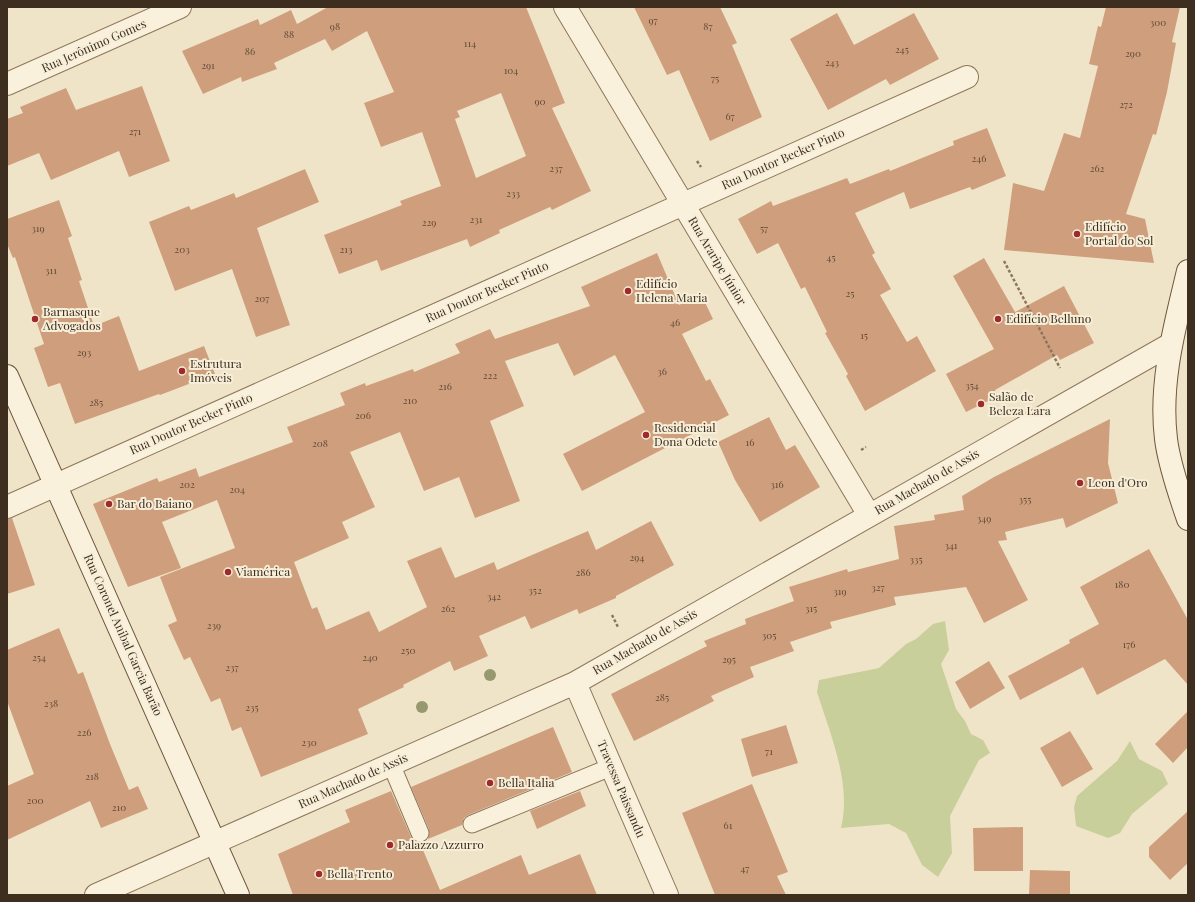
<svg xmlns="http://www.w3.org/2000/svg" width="1195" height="902" font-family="'Playfair Display',serif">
<rect width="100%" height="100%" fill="#f0e4c8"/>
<path fill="#c9cf9b" d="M945,621L949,650L941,664L956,709L965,721L971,734L983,740L990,753L979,760L950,816L952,853L938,877L922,865L906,833L889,824L841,828C852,783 830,734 817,692L819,680L879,668L906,644L916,639L933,624Z
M1130,741L1139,759L1162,771L1168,784L1132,814L1120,833L1108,838L1076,826L1074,807L1077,796L1117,761Z"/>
<path fill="#cf9f7d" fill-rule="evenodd" d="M328,7H526L565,103L552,108L591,191L552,210L550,207L499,230L500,233L470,247L467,239L381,271L377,260L339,274L324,235L402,205L400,201L441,186L422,132L381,147L364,103L394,92L367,31L332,51L325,39L274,63L277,69L242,82L241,77L203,94L182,51L258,19L260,25L291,10L297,24ZM501,93L526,156L476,178L455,119L460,117L457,111Z
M634,7H720L737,43L732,45L762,117L710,141L679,70L667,75Z
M1106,7H1180L1172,42L1176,43L1167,92L1156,135L1153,134L1126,214L1145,219L1154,263L1004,250L1013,183L1044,191L1064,133L1080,138L1098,66L1089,64L1098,26L1101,27Z
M837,13L854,45L914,13L939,59L890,85L886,79L828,110L790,39Z
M142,86L170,161L129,177L119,151L51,180L39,153L7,166V119L23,113L20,107L66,88L76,110Z
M987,128L1006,176L972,190L970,187L910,209L904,192L855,213L875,253L872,255L891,289L880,295L907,342L917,336L936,371L865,411L846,376L848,374L825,333L827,332L805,287L801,289L778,243L757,254L738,219L771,201L773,206L847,178L850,184L889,169L890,171L954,145L953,141Z
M305,169L319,202L257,228L290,325L256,337L232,269L175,291L149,222L189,206L191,210L234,193L236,198Z
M59,200L72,236L68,238L82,280L79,281L94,326L119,316L139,371L204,346L215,374L160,395L159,394L75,424L60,383L48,387L34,348L44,344L15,257L13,258L7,244V219Z
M657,253L679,305L701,294L713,319L682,334L706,381L710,379L729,415L582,491L563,454L645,412L615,355L574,376L558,343L505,361L524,406L490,421L520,501L475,518L459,477L424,491L400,432L350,452L375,507L342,522L349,538L294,562L312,609L317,607L326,630L369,611L379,632L427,607L407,561L441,547L455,578L494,562L497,570L588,531L596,550L651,521L674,565L616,596V598L579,614L577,609L531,629L525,616L479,636L488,656L454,671L450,661L403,685L404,687L358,709L368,734L261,777L241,727L232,731L220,698L211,702L190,657L184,660L168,625L177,621L160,577L235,548L217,500L162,522L181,568L128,587L93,504L157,478L159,482L196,468L199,477L293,442L287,427L345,405L340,393L365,383L366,386L413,369L414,372L460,353L455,344L490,329L495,339L590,306L581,287Z
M984,258L1015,312L1064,286L1094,343L1060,360L1057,355L995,390L998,396L966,412L946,374L994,349L953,276Z
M769,417L786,450L795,445L820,487L760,522L735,480L718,442Z
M1110,419L1108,463L1118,503L1066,528L1063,518L1005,532L1007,540L998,541L1028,600L984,623L966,587L894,597L896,605L830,622L832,628L790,642L794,651L750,667L754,677L711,696L714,701L634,741L611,694L707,646L704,641L746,624L745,619L794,601L789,587L847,569L848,572L899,559L894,526L935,520L934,515L964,510L962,496L994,477Z
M12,518L35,585L7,594V519Z
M1149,549L1188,620V685L1165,659L1097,695L1083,667L1020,700L1008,676L1070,643L1069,640L1099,624L1080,587Z
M59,628L78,674L83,672L110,744L129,790L138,786L148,809L101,828L90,801L7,840V786L34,774L7,701V650Z
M989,661L1005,688L970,709L955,682Z
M1188,711V747L1173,763L1155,744Z
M786,725L798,763L752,777L741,739Z
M553,727L572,772L468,815L464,818L462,825L428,839L429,829L411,787Z
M1070,731L1093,769L1062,787L1040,748Z
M752,784L788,872L777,876L786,895H715L682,813Z
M391,791L411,837L414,841L420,843L440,890L521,855L529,875L580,854L597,895H293L278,854L350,822L345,810Z
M580,791L586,806L537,829L530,811Z
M1188,811V863L1170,880L1149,857V847Z
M1023,827V871H974L973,828Z
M1030,870L1070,871V895H1029Z"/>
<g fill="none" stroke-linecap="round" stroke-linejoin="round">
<g stroke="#8d765c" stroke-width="19">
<path id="lane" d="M391,764L420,833
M472,824L611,767"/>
</g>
<g stroke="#8d765c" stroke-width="24">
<path id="street" d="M565,7L869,515
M7,84L180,7
M7,507L967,77
M575,683L667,895
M96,895L575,683L1171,344"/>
</g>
<g stroke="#6f573f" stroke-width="24">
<path id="secondary" d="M1188,271C1175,326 1159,382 1166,439C1169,464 1180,496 1188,519
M7,376L238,895"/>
</g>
<path stroke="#8d765c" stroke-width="2.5" stroke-dasharray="3 2" stroke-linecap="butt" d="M697,161L701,167
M1004,261L1060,368
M861,450L866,447
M612,615L618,627"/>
<use href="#lane" stroke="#faf1dc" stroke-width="17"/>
<use href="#street" stroke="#faf1dc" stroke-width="22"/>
<use href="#secondary" stroke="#faf1dc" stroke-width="22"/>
</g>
<g fill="#96986f">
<circle cx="490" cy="675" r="6"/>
<circle cx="422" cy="707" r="6"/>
</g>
<g fill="#9e2a2b" stroke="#f7eed8" stroke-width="1.5">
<circle cx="1077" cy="234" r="4"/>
<circle cx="628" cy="291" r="4"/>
<circle cx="35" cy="319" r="4"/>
<circle cx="998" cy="319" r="4"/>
<circle cx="182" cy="371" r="4"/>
<circle cx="981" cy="404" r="4"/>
<circle cx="646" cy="435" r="4"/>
<circle cx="1080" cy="483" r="4"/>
<circle cx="109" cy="504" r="4"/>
<circle cx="228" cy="572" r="4"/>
<circle cx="490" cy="783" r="4"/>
<circle cx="390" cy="845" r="4"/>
<circle cx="319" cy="874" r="4"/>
</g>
<g text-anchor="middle" stroke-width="4" stroke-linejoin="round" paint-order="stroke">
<g font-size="10" fill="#624a37">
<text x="653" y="24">97</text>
<text x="1158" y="26">300</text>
<text x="335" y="30">98</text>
<text x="708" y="30">87</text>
<text x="289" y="38">88</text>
<text x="470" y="47">114</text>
<text x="902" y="53">245</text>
<text x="250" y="55">86</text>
<text x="1133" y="57">290</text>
<text x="832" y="66">243</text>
<text x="208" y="69">291</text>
<text x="511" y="74">104</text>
<text x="715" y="82">75</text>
<text x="540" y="105">90</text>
<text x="1126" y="108">272</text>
<text x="730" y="120">67</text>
<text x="135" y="135">271</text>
<text x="979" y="162">246</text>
<text x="556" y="172">237</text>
<text x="1097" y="172">262</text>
<text x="513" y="197">233</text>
<text x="476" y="223">231</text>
<text x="429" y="226">229</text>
<text x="38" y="232">319</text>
<text x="764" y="232">57</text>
<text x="182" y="253">203</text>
<text x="346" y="253">213</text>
<text x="831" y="261">45</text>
<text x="51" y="274">311</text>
<text x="850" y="297">25</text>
<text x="262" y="302">207</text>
<text x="675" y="326">46</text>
<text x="864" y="339">15</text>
<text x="84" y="356">293</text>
<text x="662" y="375">36</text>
<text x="490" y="379">222</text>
<text x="972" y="389">354</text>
<text x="445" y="390">216</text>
<text x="410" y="404">210</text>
<text x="96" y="406">285</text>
<text x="363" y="419">206</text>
<text x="750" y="446">16</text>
<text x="320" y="447">208</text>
<text x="187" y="488">202</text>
<text x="777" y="488">316</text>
<text x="237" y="493">204</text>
<text x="1025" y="503">355</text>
<text x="984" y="522">349</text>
<text x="951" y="549">341</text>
<text x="637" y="561">294</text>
<text x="916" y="563">335</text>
<text x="583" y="576">286</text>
<text x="1122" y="588">180</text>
<text x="878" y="591">327</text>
<text x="535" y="594">352</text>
<text x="840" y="595">319</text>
<text x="494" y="600">342</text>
<text x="448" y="612">262</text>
<text x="811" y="612">315</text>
<text x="214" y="629">239</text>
<text x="769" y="639">305</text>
<text x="1129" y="648">176</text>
<text x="408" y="654">250</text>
<text x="39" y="661">254</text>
<text x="370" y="661">240</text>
<text x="729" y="663">295</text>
<text x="232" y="671">237</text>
<text x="662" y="701">285</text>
<text x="51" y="707">238</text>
<text x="252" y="711">235</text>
<text x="84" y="736">226</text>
<text x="309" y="746">230</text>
<text x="769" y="755">71</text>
<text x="92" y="780">218</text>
<text x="35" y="804">200</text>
<text x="119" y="811">210</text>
<text x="728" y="829">61</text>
<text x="745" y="872">47</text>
</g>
<g font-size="12" fill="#3d2e20" stroke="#f7eed8">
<text transform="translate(94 46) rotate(-24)" y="4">Rua Jerônimo Gomes</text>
<text transform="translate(783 159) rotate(-24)" y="4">Rua Doutor Becker Pinto</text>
<text transform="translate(717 261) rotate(59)" y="4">Rua Araripe Júnior</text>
<text transform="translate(487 292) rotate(-24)" y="4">Rua Doutor Becker Pinto</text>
<text transform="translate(191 424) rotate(-24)" y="4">Rua Doutor Becker Pinto</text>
<text transform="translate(927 482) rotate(-30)" y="4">Rua Machado de Assis</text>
<text transform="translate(123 635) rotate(66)" y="4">Rua Coronel Anibal Garcia Barão</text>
<text transform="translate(645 642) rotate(-30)" y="4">Rua Machado de Assis</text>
<text transform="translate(353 781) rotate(-24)" y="4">Rua Machado de Assis</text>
<text transform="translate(621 789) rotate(67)" y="4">Travessa Paissandu</text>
</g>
<g font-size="12" fill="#3d2e20" stroke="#f7eed8" text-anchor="start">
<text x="1085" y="231">Edifício<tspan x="1085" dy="14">Portal do Sol</tspan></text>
<text x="636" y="288">Edifício<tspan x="636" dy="14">Helena Maria</tspan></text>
<text x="43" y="316">Barnasque<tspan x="43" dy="14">Advogados</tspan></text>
<text x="1006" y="323">Edifício Belluno</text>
<text x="190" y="368">Estrutura<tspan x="190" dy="14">Imóveis</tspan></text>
<text x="989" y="401">Salão de<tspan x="989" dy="14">Beleza Lara</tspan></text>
<text x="654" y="432">Residencial<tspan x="654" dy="14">Dona Odete</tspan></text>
<text x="1088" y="487">Leon d'Oro</text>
<text x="117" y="508">Bar do Baiano</text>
<text x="236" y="576">Viamérica</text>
<text x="498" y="787">Bella Italia</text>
<text x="398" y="849">Palazzo Azzurro</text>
<text x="327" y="878">Bella Trento</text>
</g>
</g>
<rect width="1195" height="902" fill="none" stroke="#3d2e20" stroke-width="16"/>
</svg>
